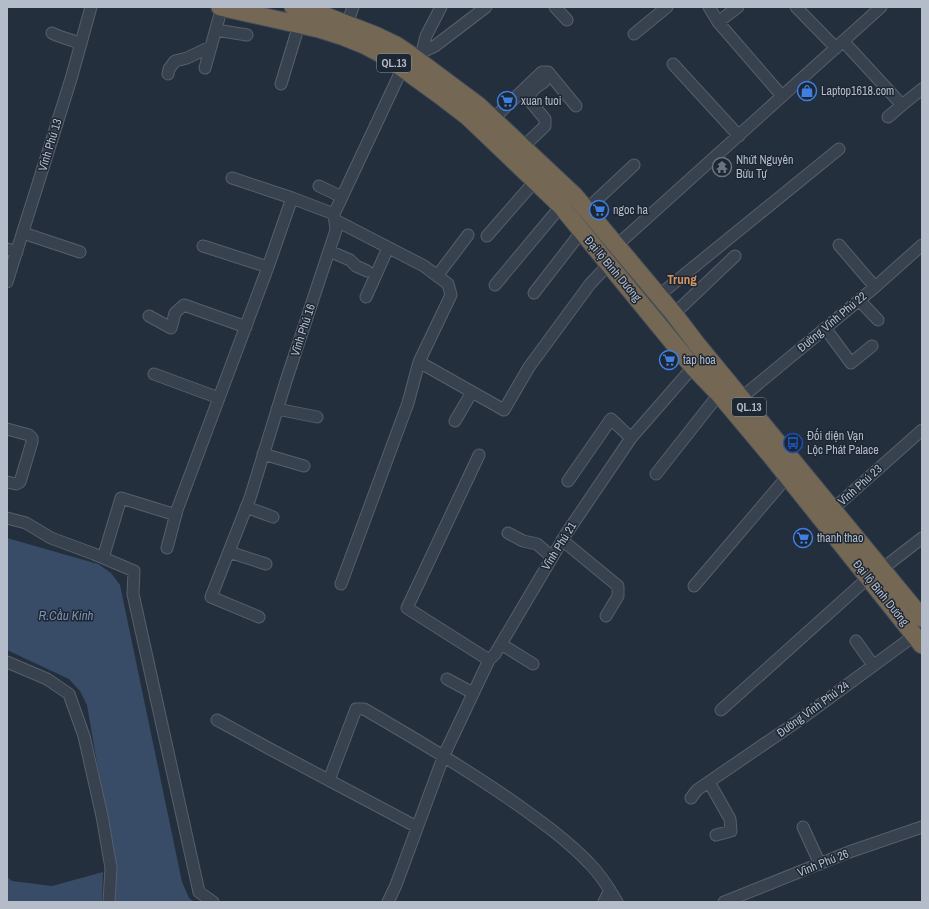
<svg xmlns="http://www.w3.org/2000/svg" width="929" height="909" font-family="'Archivo Narrow',sans-serif">
<rect width="100%" height="100%" fill="#242f3e"/>
<path fill="#394c67" d="M7,538L98,564L111,573L120,585L182,882L189,898L194,902H115L116,873L87,705L80,691L69,679L7,650Z
M103,872L102,902H7V877L12,881L52,886Z"/>
<g fill="none" stroke-linecap="round" stroke-linejoin="round">
<g stroke="#565f6c" stroke-width="13">
<path id="minor" d="M555,7L567,20
M709,7L718,22L782,96
M796,7L836,48
M718,22L738,7
M347,24L353,7
M216,30L247,35
M52,33C61,38 71,39 81,44
M634,34L667,7
M843,41L902,105L922,89
M422,52L426,36L441,7
M411,55L422,52L435,46L486,7
M673,64L739,136
M205,68L222,7
M168,74L169,69L175,61L187,58L210,47
M281,84L299,25
M888,117L902,105
M493,119L542,72H548L576,106
M523,147L545,126V119L530,101C528,91 537,87 544,82
M232,178L292,198
M319,186L342,197
M586,210L634,165
M335,220L424,266L448,284L451,295L419,362
M23,233L80,252
M487,236L535,181
M839,245L875,287
M203,246L268,267
M616,246L881,7
M7,249L17,252
M329,251L350,260L356,266L367,271
M437,276L468,235
M7,282L71,79L91,7
M495,285L561,206
M534,293L582,231
M658,296L839,149
M366,297L388,248
M859,300L878,320
M674,314L735,256
M149,316L171,328L175,313L184,305L246,327
M825,328L851,363L872,346
M154,374L219,398
M741,398L875,287L922,245
M277,409L317,417
M455,421L472,392
M7,429L29,435L32,438V442L20,482L16,484L7,482
M263,454L304,466
M479,455L407,608L489,660
M656,474L719,394
M568,481L611,419L631,438
M246,507L273,517
M833,509L922,430
M7,518L26,523L51,538L94,554L134,571L133,594L199,892L213,902
M508,533L523,541L537,544L552,557
M562,540L618,586V596L606,616
M167,548L177,510L268,267L292,198L334,214
M229,552L266,564
M103,558L121,498L176,515
M882,569L922,538
M341,584L408,403L419,362L504,410L529,367L590,284L609,264
M694,586L787,477
M259,617L211,597L250,498L286,381L336,230L334,214L402,69
M856,641L873,665
M501,644L533,664
M7,662L47,679L69,694L84,736L102,816L111,868L109,902
M447,679L473,693
M721,710L868,578
M217,720L270,749L417,827
M329,780L356,709H364C416,739 468,770 518,805C543,823 568,841 589,863C600,874 609,888 617,902
M709,782L730,819L731,831L716,835
M691,798L697,790L798,721L915,635
M803,827L820,864
M388,902L396,885L444,755L489,660L495,654L566,534L631,438L693,367
M604,902L610,890
M724,902L849,852L922,827"/>
</g>
<g stroke="#434c59" stroke-width="19">
<path id="highway" d="M220,7L319,29L344,37L364,45L387,57L438,94L468,117L561,206L693,367L719,394L771,456L922,645
M293,7L321,14L375,35L396,45L411,55L478,105L575,196L674,314L696,343L922,618"/>
</g>
<use href="#minor" stroke="#38414e" stroke-width="11"/>
<use href="#highway" stroke="#746855" stroke-width="17"/>
</g>
<defs>
<g id="shop-ring" transform="scale(1)"><circle r="9.5" fill="#1d2633" stroke="#3f7fe0" stroke-width="1.5"/><path d="M-5-2.5h2.3a2.7 3.5 0 0 1 5.4 0H5L5.5 6h-11ZM-1.5-2.5h3a1.5 2.3 0 0 0-3 0Z" fill="#3f7fe0"/></g>
<g id="supermarket-ring" transform="scale(1)"><circle r="9.5" fill="#1d2633" stroke="#3f7fe0" stroke-width="1.5"/><path d="M-6-5.5h2.5l.6 2H6L4.5 2H-2.5L-4.4-4H-6ZM-1.5 3.2a1.3 1.3 0 1 0 .1 0ZM3 3.2a1.3 1.3 0 1 0 .1 0Z" fill="#3f7fe0"/></g>
<g id="temple-ring" transform="scale(1)"><circle r="9.5" fill="#1d2633" stroke="#6b7280" stroke-width="1.5"/><path d="M0-6L5-2H3V0L6.5 2.5H4V6H1.5V3h-3V6H-4V2.5H-6.5L-3 0V-2H-5Z" fill="#6b7280"/></g>
<g id="bus-ring" transform="scale(1)"><circle r="9.5" fill="#1d2633" stroke="#1a4fb4" stroke-width="1.5"/><path d="M-5-6H5V4H4V6H2V4H-2V6H-4V4H-5ZM-3.5-4V0h7V-4ZM-3.5 1.2v1.5H-2V1.2ZM2 1.2v1.5H3.5V1.2Z" fill="#1a4fb4"/></g>
</defs>
<g fill-rule="evenodd">
<use href="#shop-ring" x="807" y="91"/>
<use href="#supermarket-ring" x="507" y="101"/>
<use href="#temple-ring" x="722" y="167"/>
<use href="#supermarket-ring" x="599" y="210"/>
<use href="#supermarket-ring" x="669" y="360"/>
<use href="#bus-ring" x="793" y="443"/>
<use href="#supermarket-ring" x="803" y="538"/>
</g>
<g text-anchor="middle" stroke-width="3" stroke-linejoin="round" paint-order="stroke">
<g fill="#1d2633" stroke="#878f9c" stroke-width="1">
<rect x="377" y="54" width="34" height="18" rx="3"/>
<rect x="732" y="398" width="34" height="18" rx="3"/>
</g>
<g font-size="11" font-weight="bold" fill="#b4bcc9">
<text x="394" y="67">QL.13</text>
<text x="749" y="411">QL.13</text>
</g>
<g font-size="12" fill="#b4bcc9" stroke="#1d2633" text-anchor="start">
<text x="821" y="95">Laptop1618.com</text>
<text x="521" y="105">xuan tuoi</text>
<text x="736" y="164">Nhứt Nguyên<tspan x="736" dy="14">Bửu Tự</tspan></text>
<text x="613" y="214">ngoc ha</text>
<text x="683" y="364">tap hoa</text>
<text x="807" y="440">Đối diện Vạn<tspan x="807" dy="14">Lộc Phát Palace</tspan></text>
<text x="817" y="542">thanh thao</text>
</g>
<g font-size="12" fill="#b4bcc9" stroke="#1d2633">
<text transform="translate(50 145) rotate(-73)" y="4">Vĩnh Phú 13</text>
<text transform="translate(613 269) rotate(50)" y="4">Đại lộ Bình Dương</text>
<text transform="translate(832 322) rotate(-40)" y="4">Đường Vĩnh Phú 22</text>
<text transform="translate(303 330) rotate(-72)" y="4">Vĩnh Phú 16</text>
<text transform="translate(860 485) rotate(-42)" y="4">Vĩnh Phú 23</text>
<text transform="translate(559 546) rotate(-58)" y="4">Vĩnh Phú 21</text>
<text transform="translate(881 593) rotate(51)" y="4">Đại lộ Bình Dương</text>
<text transform="translate(813 709) rotate(-36)" y="4">Đường Vĩnh Phú 24</text>
<text transform="translate(823 863) rotate(-22)" y="4">Vĩnh Phú 26</text>
</g>
<g font-size="13" font-weight="bold" fill="#d59563" stroke="#1d2633">
<text x="682" y="284">Trung</text>
</g>
<g font-size="13" font-style="italic" fill="#7c92b1" stroke="#1d2633">
<text x="66" y="620">R.Cầu Kinh</text>
</g>
</g>
<rect width="929" height="909" fill="none" stroke="#b4bcc9" stroke-width="16"/>
</svg>
